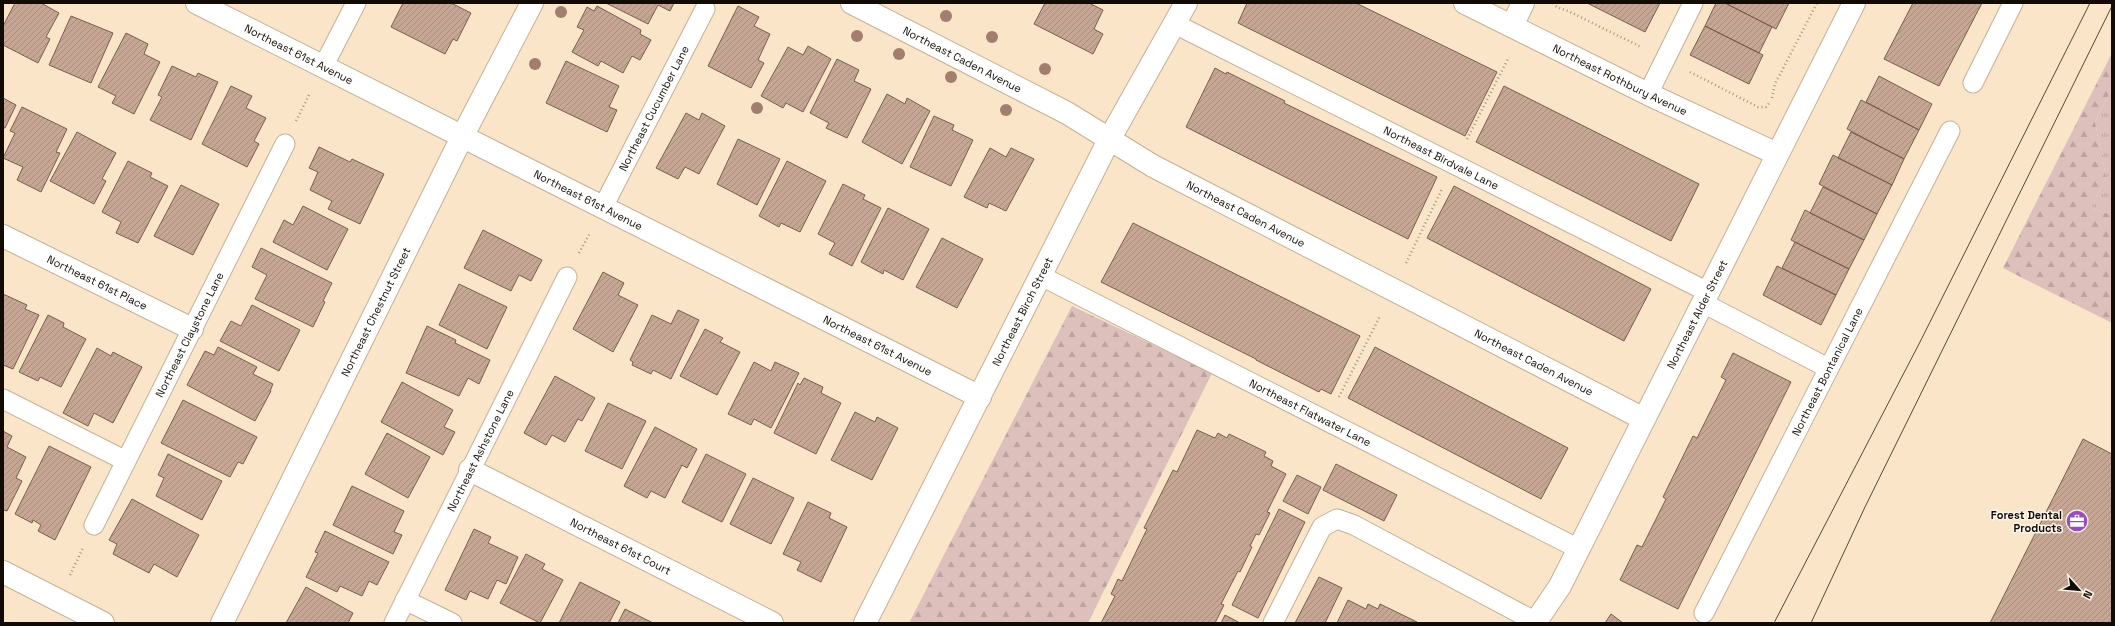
<svg xmlns="http://www.w3.org/2000/svg" width="2115" height="626" font-family="'Space Grotesk',sans-serif">
<defs>
<pattern id="grass-tufts" width="24" height="20" patternUnits="userSpaceOnUse"><rect width="24" height="20" fill="#ddbfbb"/><path d="M3 7l-1-3M5 7V3M7 7l1-3M15 17l-1-3M17 17v-4M19 17l1-3" fill="none" stroke="#bda39f"/></pattern>
<pattern id="forest-firs" width="22" height="20" patternUnits="userSpaceOnUse"><rect width="22" height="20" fill="#ddbfbb"/><path d="M5 1l3.5 6h-7zM16 11l3.5 6h-7z" fill="#bda39f"/></pattern>
<pattern id="building-hatch" width="6" height="6" patternUnits="userSpaceOnUse"><rect width="6" height="6" fill="#c5a694"/><path d="M-1 1l2-2M0 6l6-6M5 7l2-2" fill="none" stroke="#a88e7e"/></pattern>
</defs>
<rect width="100%" height="100%" fill="#fae5c8"/>
<path fill="url(#grass-tufts)" d="M2112,88V215L2091,208L2106,177L2095,122Z"/>
<path fill="url(#forest-firs)" d="M2112,53V88L2095,122L2106,177L2091,208L2112,215V323L2003,268Z
M1072,306L1212,373L1088,623H909Z"/>
<path fill="url(#building-hatch)" stroke="#7a5e4d" d="M15,3H41L59,13L46,37L50,39L38,63L3,45V26Z
M403,3H451L471,13L457,41L453,39L445,54L391,27Z
M606,3H674L670,11L658,5L648,24Z
M1045,3H1089L1103,10L1094,29L1103,34L1093,54L1034,24Z
M1247,3H1356L1497,72L1465,136L1238,23Z
M1587,3H1660L1645,32Z
M1716,3H1725L1772,27L1759,53L1705,26Z
M1725,3H1789L1776,29Z
M1913,3H1982L1939,86L1884,59Z
M597,6L641,30L640,34L651,40L640,60L632,56L623,73L601,61L598,66L572,52L584,30L577,27L587,7L594,11Z
M738,6L759,17L754,26L770,34L758,60L764,63L751,88L708,66Z
M71,16L113,33L91,83L49,65Z
M1705,26L1763,55L1749,84L1690,55Z
M126,33L148,44L144,54L160,62L134,114L112,103L116,96L98,87Z
M808,46L831,59L803,112L786,103L783,108L761,96L788,47L803,55Z
M837,59L859,70L854,81L871,89L847,138L826,128L829,123L810,113Z
M566,61L619,86L609,107L617,110L607,132L546,103Z
M172,66L196,77L198,73L218,82L191,140L150,120L162,97L158,95Z
M1215,68L1226,74L1227,72L1285,101L1284,103L1437,177L1408,239L1186,127Z
M1879,76L1932,104L1919,130L1866,102Z
M231,86L252,96L246,108L266,118L254,141L259,144L247,167L202,144Z
M1504,86L1699,184L1671,241L1476,142Z
M887,94L905,104L907,98L930,111L902,164L862,142Z
M3,98L16,105L5,128H3Z
M1861,100L1919,130L1904,159L1847,129Z
M22,107L67,129L56,152L60,153L41,192L17,180L23,167L3,158L15,133L10,131Z
M686,113L699,120L702,113L725,126L699,174L685,167L678,179L656,168Z
M934,116L954,125L952,130L973,140L951,186L910,167Z
M77,132L116,153L102,179L106,181L94,204L50,181Z
M1851,132L1904,159L1892,185L1838,158Z
M738,139L780,159L757,205L717,184Z
M319,147L350,162L352,159L384,174L360,224L328,209L332,201L310,190L318,172L309,168Z
M990,148L1006,157L1011,148L1034,159L1006,211L989,203L987,208L964,197Z
M1833,155L1892,185L1877,214L1819,184Z
M128,161L152,173L150,177L168,186L138,243L116,233L121,222L102,212Z
M787,161L826,181L800,232L781,223L779,227L759,216Z
M843,184L865,195L863,199L881,208L852,266L829,254L835,243L818,234Z
M181,185L219,204L193,255L154,236Z
M1454,186L1651,289L1624,341L1427,238Z
M1823,187L1877,214L1864,240L1810,213Z
M303,206L348,229L327,270L273,242L284,220L293,225Z
M888,208L929,229L903,280L884,270L883,274L861,262Z
M1805,210L1864,240L1849,269L1791,240Z
M1133,223L1360,336L1331,394L1321,389L1319,392L1256,360V359L1101,282Z
M483,230L542,260L531,281L519,275L511,291L464,268Z
M942,238L983,259L957,308L916,287Z
M1795,242L1849,269L1836,295L1782,268Z
M261,248L332,283L323,301L325,302L313,327L255,299L267,275L252,267Z
M1777,266L1836,295L1821,325L1763,295Z
M603,272L624,283L618,295L638,305L613,352L573,329Z
M459,284L507,307L487,349L439,325Z
M3,294L27,305L25,309L39,315L13,369L3,365Z
M252,305L300,330L279,371L220,341L231,321L241,326Z
M678,310L699,320L671,379L653,370L651,374L632,365L633,362L630,360L652,315L671,324Z
M48,315L64,323L63,327L86,339L61,387L40,377L38,381L19,372Z
M427,326L456,340L455,343L490,360L479,384L468,378L459,396L406,373Z
M705,329L723,338L720,342L740,352L717,395L680,376Z
M218,347L257,367L253,374L273,384L270,391H271L255,421L187,385L205,351L214,355Z
M1375,347L1568,448L1541,499L1348,398Z
M97,348L111,356L113,352L142,367L113,423L94,413L88,426L63,413Z
M1733,353L1791,382L1678,609L1620,580L1637,545L1642,547L1666,499L1663,497L1693,436L1697,438L1726,380L1721,377Z
M754,362L771,371L775,362L799,373L771,428L754,419L751,425L728,414Z
M555,376L595,398L582,421L578,419L565,442L552,435L546,445L524,433Z
M804,378L823,387L821,393L841,403L816,454L774,433L798,383L800,385Z
M402,382L453,410L444,427L455,432L443,455L381,422Z
M183,400L257,437L243,464L238,462L230,477L161,443Z
M608,403L646,421L622,469L585,451Z
M855,412L875,422L877,417L898,428L872,480L831,460Z
M655,427L697,449L687,468L682,465L665,498L651,491L647,498L624,486Z
M1197,430L1215,438L1218,433L1227,438L1229,434L1266,452L1264,456L1273,461L1271,466L1286,474L1267,512L1270,513L1259,535L1256,534L1250,546L1252,547L1240,572L1238,571L1221,604L1224,605L1215,623H1101L1115,596L1111,594L1118,579L1122,581L1147,529L1144,528L1173,470L1177,472Z
M3,431L12,436L7,447L26,457L16,478L22,481L7,511L3,510Z
M387,433L430,457L408,498L365,474Z
M2083,439L2112,454V623H1990Z
M49,446L91,467L55,540L38,531L41,525L33,520L32,523L15,514Z
M168,454L222,481L202,520L156,496L164,478L158,475Z
M706,454L746,474L722,522L682,502Z
M1336,464L1397,495L1384,521L1323,490Z
M1297,475L1321,487L1308,514L1283,501Z
M753,478L794,498L771,544L730,524Z
M352,486L404,511L394,532L402,535L393,554L333,525Z
M132,499L199,535L177,577L154,564L149,573L113,554L117,544L109,540Z
M808,502L831,513L829,518L847,527L821,582L797,570L801,562L783,554Z
M1279,509L1305,522L1258,618L1232,605Z
M474,529L491,537L488,543L518,557L506,584L497,580L488,599L470,591L466,600L445,590Z
M325,531L389,562L377,585L369,581L362,596L340,586L337,592L306,577L318,553L315,552Z
M526,554L545,564L542,569L563,580L540,623L500,603Z
M1319,577L1342,588L1325,623H1295Z
M580,582L620,602L609,623H559Z
M306,587L353,613L348,623H286Z
M1348,600L1366,609L1368,604L1378,609L1380,604L1417,622L1337,623Z
M625,609L653,623H618Z
M1611,614L1623,623H1605Z
M1225,615L1240,623H1221Z"/>
<g fill="none" stroke-linecap="round" stroke-linejoin="round">
<g stroke="#c4b195" stroke-width="21">
<g id="lane">
<path id="s1" d="M1175,24L1708,292"/>
<path d="M323,67L356,3"/>
<path d="M1973,83L2013,3"/>
<path d="M1648,94L1693,3"/>
<path id="s2" d="M603,207L705,9"/>
<path id="s3" d="M1041,276L1579,549"/>
<path d="M1703,303L1828,368"/>
<path d="M3,399L126,461"/>
<path id="s4" d="M94,525L285,144"/>
<path d="M405,600L452,623"/>
<path id="s5" d="M1704,613L1950,131"/>
<path id="s6" d="M394,623L567,277"/>
<path d="M1273,623L1322,527L1337,519L1354,525L1536,622"/>
</g>
</g>
<g stroke="#c4b195" stroke-width="24">
<g id="street">
<path id="s7" d="M197,3L980,397"/>
<path id="s8" d="M852,3L1067,113L1153,166L1644,419"/>
<path id="s9" d="M1465,3L1648,94L1777,154"/>
<path d="M1512,26L1523,3"/>
<path id="s10" d="M3,236L192,329"/>
<path id="s11" d="M470,470L772,623"/>
<path d="M3,572L103,623"/>
<path id="s12" d="M222,623L462,137L532,3"/>
<path id="s13" d="M865,623L1110,138L1186,3"/>
<path id="s14" d="M1535,623L1560,586L1854,3"/>
</g>
</g>
<path stroke="#a59580" stroke-width="2.5" stroke-dasharray="1 3" stroke-linecap="butt" d="M1553,3L1557,7L1568,11L1641,47
M1690,72L1758,107H1766L1770,102
M1772,98L1775,84L1817,3
M296,121L310,93
M1467,139L1509,57
M579,253L590,233
M1406,263L1442,189
M1339,397L1380,316
M70,575L83,548"/>
<use href="#lane" stroke="#fff" stroke-width="19"/>
<use href="#street" stroke="#fff" stroke-width="22"/>
<path stroke="#54493b" stroke-width="1" d="M1774,623L1920,342L2090,3
M1811,623L1865,507L2112,6"/>
</g>
<g fill="#a17e6e">
<circle cx="561" cy="12" r="6"/>
<circle cx="946" cy="16" r="6"/>
<circle cx="857" cy="36" r="6"/>
<circle cx="992" cy="37" r="6"/>
<circle cx="899" cy="54" r="6"/>
<circle cx="535" cy="64" r="6"/>
<circle cx="1045" cy="69" r="6"/>
<circle cx="951" cy="77" r="6"/>
<circle cx="757" cy="108" r="6"/>
<circle cx="1006" cy="110" r="6"/>
</g>
<defs>
<g id="office-disc" transform="scale(1.15)"><circle r="9.5" fill="#984cbe" stroke="#fdf5e9"/><path d="M-6-3h4V-5.5h4V-3h4V5H-6ZM-1-4.5V-3h2v-1.5ZM-6 0V1H6V0Z" fill="#fff"/></g>
</defs>
<g fill-rule="evenodd">
<use href="#office-disc" x="2077" y="521"/>
</g>
<g text-anchor="middle" stroke-width="3" stroke-linejoin="round" paint-order="stroke">
<g font-size="11" fill="#110b03" stroke="#fdf5e9">
<text dy="4" stroke="none"><textPath href="#s7" startOffset="114">Northeast 61st Avenue</textPath></text>
<text dy="4" stroke="none"><textPath href="#s8" startOffset="124">Northeast Caden Avenue</textPath></text>
<text dy="4" stroke="none"><textPath href="#s9" startOffset="173">Northeast Rothbury Avenue</textPath></text>
<text dy="4" stroke="none"><textPath href="#s2" startOffset="111">Northeast Cucumber Lane</textPath></text>
<text dy="4" stroke="none"><textPath href="#s1" startOffset="298">Northeast Birdvale Lane</textPath></text>
<text dy="4" stroke="none"><textPath href="#s7" startOffset="438">Northeast 61st Avenue</textPath></text>
<text dy="4" stroke="none"><textPath href="#s8" startOffset="447">Northeast Caden Avenue</textPath></text>
<text dy="4" stroke="none"><textPath href="#s10" startOffset="105">Northeast 61st Place</textPath></text>
<text dy="4" stroke="none"><textPath href="#s12" startOffset="347">Northeast Chestnut Street</textPath></text>
<text dy="4" stroke="none"><textPath href="#s13" startOffset="349">Northeast Birch Street</textPath></text>
<text dy="4" stroke="none"><textPath href="#s14" startOffset="349">Northeast Alder Street</textPath></text>
<text dy="4" stroke="none"><textPath href="#s4" startOffset="213">Northeast Claystone Lane</textPath></text>
<text dy="4" stroke="none"><textPath href="#s7" startOffset="762">Northeast 61st Avenue</textPath></text>
<text dy="4" stroke="none"><textPath href="#s8" startOffset="771">Northeast Caden Avenue</textPath></text>
<text dy="4" stroke="none"><textPath href="#s5" startOffset="271">Northeast Bontanical Lane</textPath></text>
<text dy="4" stroke="none"><textPath href="#s3" startOffset="302">Northeast Flatwater Lane</textPath></text>
<text dy="4" stroke="none"><textPath href="#s6" startOffset="193">Northeast Ashstone Lane</textPath></text>
<text dy="4" stroke="none"><textPath href="#s11" startOffset="169">Northeast 61st Court</textPath></text>
</g>
<g font-size="11" font-weight="bold" fill="#110b03" stroke="#fdf5e9" text-anchor="end">
<text x="2062" y="519">Forest Dental<tspan x="2062" dy="13">Products</tspan></text>
</g>
</g>
<rect width="2115" height="626" fill="none" stroke="#110b03" stroke-width="8"/>
<g transform="translate(2079 590) rotate(117)" stroke="#fdf5e9" stroke-width="3" paint-order="stroke">
<path d="M0-3L7 15L0 10L-7 15Z" fill="#110b03"/>
<text y="-6" font-size="11" font-weight="bold" text-anchor="middle" fill="#110b03">N</text>
</g>
</svg>
